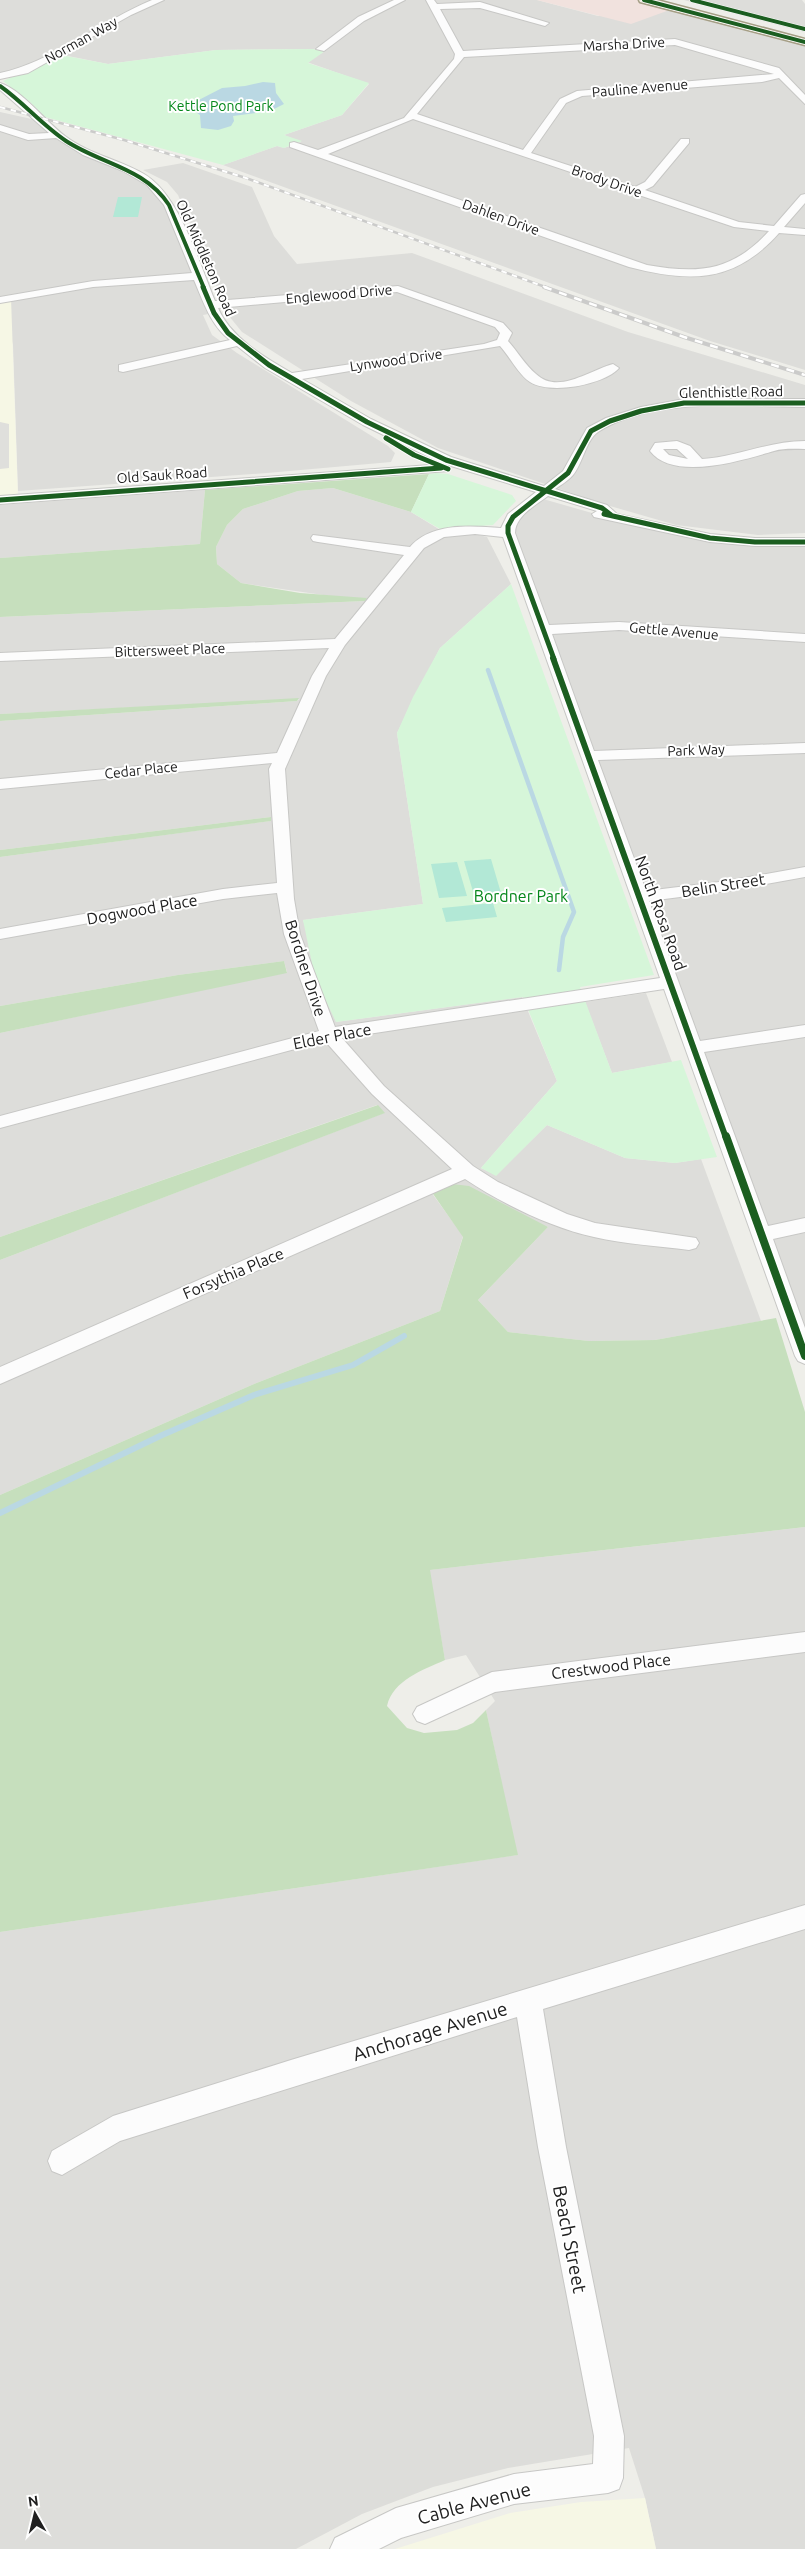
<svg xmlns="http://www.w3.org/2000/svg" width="805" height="2549" font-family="Ubuntu,sans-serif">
<rect width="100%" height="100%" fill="#eeeee9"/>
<path fill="#ddddda" d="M0,0H537L598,16L671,9L805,44V370L710,341L223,165L277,146L284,148L301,142L284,135L342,115L369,84L307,62L325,51L312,49L216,50L108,64L53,53L26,68L0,73Z
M684,0H802L805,4V32Z
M0,112L45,122L57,135L156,185L214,313L203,315L212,335L237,353L388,446L395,453L391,462L267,473L18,491L13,345L0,300Z
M183,163L252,187L274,236L297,264L412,253L628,332L805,385V533L758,535L676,525L610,506L438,448L351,401L242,332L229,316L178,195L167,182L143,170Z
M333,488L411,512L450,536L475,534L487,537L511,584L440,648L397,733L423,904L303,920L336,1022L522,997L557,1081L481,1168L496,1175L547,1125L625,1158L675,1163L701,1159L761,1321L655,1340L589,1341L508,1332L478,1300L548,1227L431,1192L463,1236L440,1311L254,1384L0,1495V1260L384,1113L377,1105L0,1237V1033L287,972L284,961L178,975L0,1006V857L270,821L271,817L0,850V721L297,701L299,699L0,714V617L365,601L241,583L217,564L216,547L227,525L243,509L298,491Z
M205,490L200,544L0,558V505Z
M536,497L592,513L611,515L689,535L805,542V1356L508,526Z
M646,993L672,1062L612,1073L585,1002Z
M805,1527V2549H656L645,2498L629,2448L508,2468L433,2487L362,2514L296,2549H0V1932L517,1855L486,1710L495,1701L466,1655L445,1660L429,1570Z"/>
<path fill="#f1e2de" d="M537,0H644L675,8L631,24Z"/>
<path fill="#f6f7e5" d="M11,298L18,498L0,500V300Z
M645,2498L656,2549H395L510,2513L581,2502Z"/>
<path fill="#c6dfbd" d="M429,474L411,512L333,488L298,491L243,509L227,525L216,547L217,564L241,583L300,593L367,598L365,601L0,617V558L200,544L205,490Z
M299,698L297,701L0,721V714Z
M271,817V821L0,857V850Z
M284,961L287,973L0,1033V1006L178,975Z
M378,1105L385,1113L0,1260V1237Z
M452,1184L469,1186L548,1227L478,1300L508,1332L589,1341L655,1340L776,1318L805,1412V1527L430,1570L445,1660C423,1670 393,1680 387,1706L407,1728L424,1733L457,1730L473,1723L486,1710L518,1855L0,1932V1495L254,1384L440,1311L463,1237L431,1191Z"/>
<path fill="#d6f6d9" d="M312,49L325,51L308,63L369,83L342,115L284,135L302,141L284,148L277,146L223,165L45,117L30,102L3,81L61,55L108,64L216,50Z
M436,473L448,474L512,495L516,501L493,525L440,529L411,512L429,474Z
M511,584L654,975L580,987L612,1073L681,1060L717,1157L675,1163L625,1158L547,1125L496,1176L481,1168L557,1081L523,997L336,1022L315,978L303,920L423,904L397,733L413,697L440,648Z"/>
<path fill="#b2e8d6" d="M118,197H142L138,217H113Z
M491,859L501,893L474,895L464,861Z
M457,862L467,896L439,898L431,864Z
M493,903L497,917L446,922L442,908Z"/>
<path fill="#dfdfdc" d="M0,422L9,424V468L0,469Z"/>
<path fill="#bad8e3" d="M263,82L275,83L276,93L284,104L270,111L233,116L234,121L231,126L218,130L201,128L200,115L190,108L191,104L222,88L245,86Z"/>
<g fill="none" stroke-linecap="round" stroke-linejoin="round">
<path stroke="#bad8e3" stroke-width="4.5" d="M488,670L574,912L563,937L559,970"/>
<path stroke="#bad8e3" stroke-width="6" d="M0,1513L160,1436L254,1395L353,1365L404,1336"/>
<g stroke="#c7c7c5" stroke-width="2">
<path id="minor" d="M152,0H164L131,15L28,73L0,79V73C50,63 103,20 152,0Z
M394,0H405L364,21L324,51L316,49L358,17Z
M426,0H434L437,4L480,2L549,23L545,26L480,8L440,9L463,51L675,39L779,68L805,95V104L779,78L762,82L582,96L566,103L531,153L635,187L645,182L681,139H689V143L653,186L645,190L739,222L774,226L801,195L805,194V203L784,227L805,229V235L779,233C735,283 691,283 629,267L290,147V143L294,142L318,150L404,118L454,59L455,54ZM675,45L774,74L577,91L560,99L523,150L417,114L464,57ZM413,119L734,227L769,231C732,272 698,274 647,265L328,154Z
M0,83C21,89 46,122 65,136C89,154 118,159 144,174C180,195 199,263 215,301L398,286L503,323L512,333L508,341C518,352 525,365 536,374C558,395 590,370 613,364L619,368C604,385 550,395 530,382C518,374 510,357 500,346L302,379L371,419L451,457L544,486L563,471L587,428L606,418L641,407L684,399H805V407C742,407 653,396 598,432C586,440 583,463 573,475C569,480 561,485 555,489L607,505L617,514L710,534L755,538H805V546H755L710,542L594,517L592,514L597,511L548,496C536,505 515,516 515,533L549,625L619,622L805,634V642L619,630L552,634L594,751L805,743V753L598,760L646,891L727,881L805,867V877L727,891L649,901L700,1041L805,1025V1037L704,1052L768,1226L805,1218V1232L773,1239L805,1328V1364L798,1361L795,1356L664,989L342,1038L384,1086L473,1166L498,1182L567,1214L595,1223L696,1238L699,1243L696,1248L689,1250C658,1246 625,1244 594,1237C551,1228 501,1203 465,1179L0,1384V1367L452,1169L372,1094L325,1041L0,1128V1116L319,1031L284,934L277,893L223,899L0,939V929L223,889L277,883L269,769L272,763L0,789V779L277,753L312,676L329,648L0,661V653L335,639L404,555L318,542L313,541L311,538L313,535L410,547C431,522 472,526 501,528L508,514L536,492L441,463L363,425L265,368L237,346L123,372L119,371V365L230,340C211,326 203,301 194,280L93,287L0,303V297L93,281L192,273L164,205L147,185L123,171L83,155L56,138L28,140L0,131V125L29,134L49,133L0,90ZM397,292L495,327L500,333L497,340L484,344L292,373C265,358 230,337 218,308ZM475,534L503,537L660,978L335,1027L300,934L294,899L285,769L326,676L345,645L424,548L444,537Z
M677,441L690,446L702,459C737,457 769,441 805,441V449C795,449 784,448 774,451C744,460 673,482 650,451L655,443ZM663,449H677L688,459L669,455Z
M444,464L450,468L449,471L0,504V496Z
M805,1632V1652L495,1692L425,1724L417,1721L413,1714L417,1707L492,1672Z
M805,1905V1929L543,2009L566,2147L624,2436L623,2478L619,2489L608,2493L514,2504L401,2538L379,2549H330L335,2538L396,2508L514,2474L593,2464L594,2436L538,2147L517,2017L120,2141L62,2175L52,2171L48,2161L52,2151L113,2116L291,2060Z"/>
</g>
<g stroke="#a59e85" stroke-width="3">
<path id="major" d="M639,0H657L805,39V45L640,2Z"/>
</g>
<use href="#minor" fill="#fcfcfc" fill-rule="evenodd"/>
<use href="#major" fill="#f1ede6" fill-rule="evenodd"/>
<g stroke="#cbcbca" stroke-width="2.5">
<path id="rail-far1" d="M0,107L124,140L246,178L548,288"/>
</g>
<g stroke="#cbcbca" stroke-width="4">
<path id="rail" d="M544,287L684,337L805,375"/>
</g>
<use href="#rail-far1" stroke="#fff" stroke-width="2" stroke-dasharray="5.5" stroke-linecap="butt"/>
<use href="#rail" stroke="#fff" stroke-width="2.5" stroke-dasharray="8" stroke-linecap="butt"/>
<g stroke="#fff" stroke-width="5">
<path id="cycleway-far3" d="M644,0L805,42
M692,0L805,29
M0,86C23,102 42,125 66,141C101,164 145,168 169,205L204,288"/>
</g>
<g stroke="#fff" stroke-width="7">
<path id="cycleway-far2" d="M203,287L214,313L228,333L269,365L367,422L446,460L602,508L611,515
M386,438L414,455L448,469
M0,500L441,468
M604,514L710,538L755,542H805
M554,659L508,533V526L513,517L568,473L591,431L610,421L641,411L684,403H805"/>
</g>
<g stroke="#fff" stroke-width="9">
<path id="cycleway-far1" d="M553,658L726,1138"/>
</g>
<g stroke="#fff" stroke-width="11">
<path id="cycleway" d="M726,1136L805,1356"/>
</g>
<use href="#cycleway-far3" stroke="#1b5e20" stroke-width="4"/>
<use href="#cycleway-far2" stroke="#1b5e20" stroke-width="5"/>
<use href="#cycleway-far1" stroke="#1b5e20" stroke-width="6"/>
<use href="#cycleway" stroke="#1b5e20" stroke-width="8"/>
</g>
<g text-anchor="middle" stroke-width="4" stroke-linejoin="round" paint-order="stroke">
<g font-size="14" fill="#202020" stroke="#fff">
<text transform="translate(81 40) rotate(-29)" y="5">Norman Way</text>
<text transform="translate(624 44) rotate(-3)" y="5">Marsha Drive</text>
<text transform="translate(640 88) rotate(-5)" y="5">Pauline Avenue</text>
<text transform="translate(607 181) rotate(19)" y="5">Brody Drive</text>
<text transform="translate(501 217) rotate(20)" y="5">Dahlen Drive</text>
<text transform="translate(206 258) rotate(66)" y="5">Old Middleton Road</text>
<text transform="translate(339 294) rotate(-5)" y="5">Englewood Drive</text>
<text transform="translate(396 360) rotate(-8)" y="5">Lynwood Drive</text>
<text transform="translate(731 392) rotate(-1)" y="5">Glenthistle Road</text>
<text transform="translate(162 475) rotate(-4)" y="5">Old Sauk Road</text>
<text transform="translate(674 631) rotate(5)" y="5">Gettle Avenue</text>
<text transform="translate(170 650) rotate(-2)" y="5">Bittersweet Place</text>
<text transform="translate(696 750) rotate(-2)" y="5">Park Way</text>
<text transform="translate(141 770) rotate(-6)" y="5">Cedar Place</text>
</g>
<g font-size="14" fill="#05871b" stroke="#fff">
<text x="221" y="111">Kettle Pond Park</text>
</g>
<g font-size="16" fill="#202020" stroke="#fff">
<text transform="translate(723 885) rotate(-9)" y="6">Belin Street</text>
<text transform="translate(142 909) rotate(-10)" y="6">Dogwood Place</text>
<text transform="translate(661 913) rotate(70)" y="6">North Rosa Road</text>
<text transform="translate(306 968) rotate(72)" y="6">Bordner Drive</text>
<text transform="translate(332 1036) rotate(-11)" y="6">Elder Place</text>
<text transform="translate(233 1273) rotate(-23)" y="6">Forsythia Place</text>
<text transform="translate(611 1666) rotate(-7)" y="6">Crestwood Place</text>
</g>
<g font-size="16" fill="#05871b" stroke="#fff">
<text x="521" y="902">Bordner Park</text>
</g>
<g font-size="19" fill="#202020" stroke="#fff">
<text transform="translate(430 2031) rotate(-17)" y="7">Anchorage Avenue</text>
<text transform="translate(570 2239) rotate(79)" y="7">Beach Street</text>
<text transform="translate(474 2503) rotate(-15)" y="7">Cable Avenue</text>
</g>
</g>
<g transform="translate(35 2514) rotate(352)" stroke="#ffffff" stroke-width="4" paint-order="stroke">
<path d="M0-4L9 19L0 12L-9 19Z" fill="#202020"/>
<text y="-8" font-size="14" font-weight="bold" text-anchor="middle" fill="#202020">N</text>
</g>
</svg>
